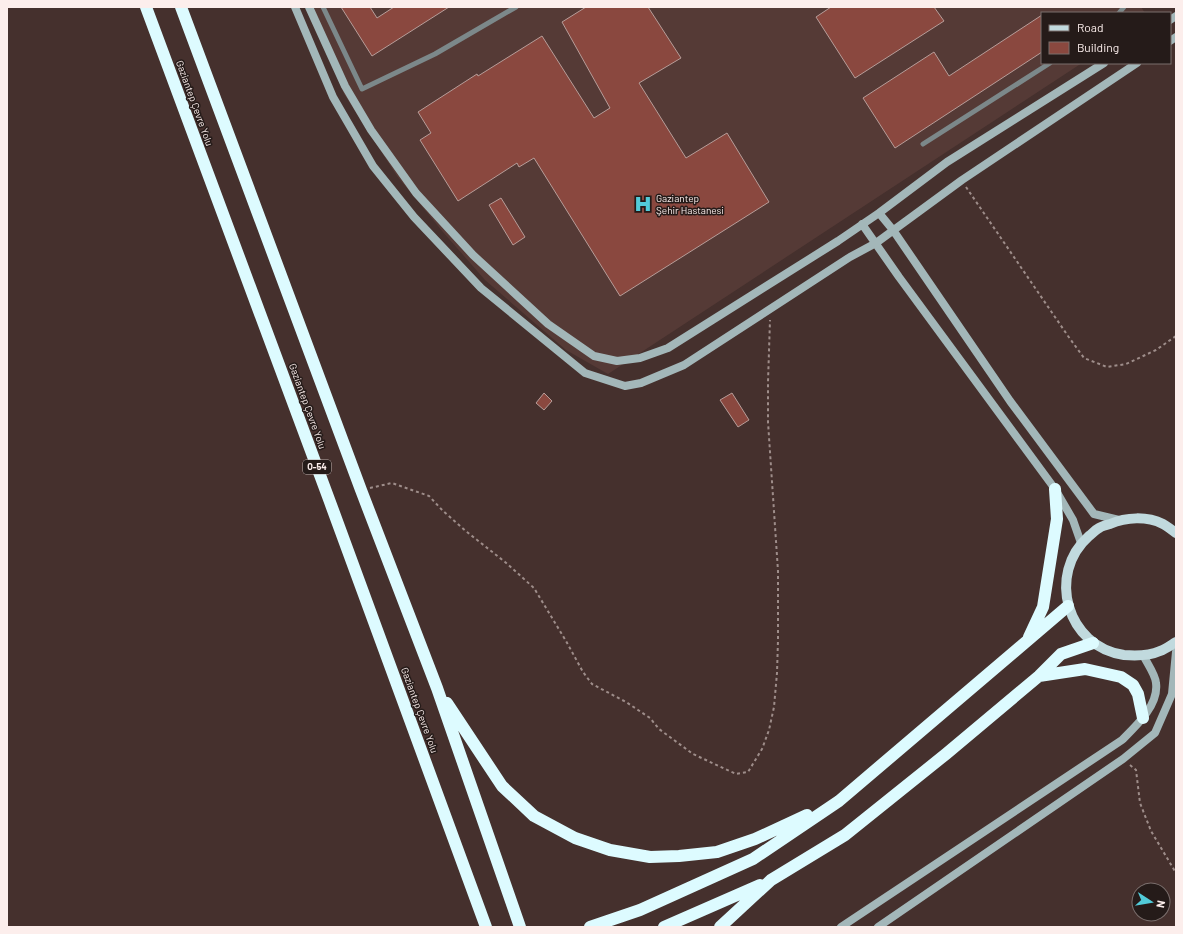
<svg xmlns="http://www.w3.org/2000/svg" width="1183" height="934" font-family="Barlow,sans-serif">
<rect width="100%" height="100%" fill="#45302d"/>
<path fill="#553a36" d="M309,7H1141L1145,13H1042V63H1082L608,374L566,350L485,280L443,232L397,176L344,94Z"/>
<path fill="#8a483f" stroke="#b79d99" d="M341,7H370L377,18L394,7H449L372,56Z
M586,7H648L681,58L639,83L686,158L727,133L769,202L620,296L534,158L519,167L517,163L458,201L420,140L431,133L418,112L477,74L478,76L542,36L594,118L610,108L562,22Z
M831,7H934L944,21L855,78L816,17Z
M1042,15V52L895,148L863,98L934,52L949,76Z
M501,198L525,237L513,245L489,205Z
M544,393L552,401L544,410L536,403Z
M732,393L749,420L738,427L720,400Z"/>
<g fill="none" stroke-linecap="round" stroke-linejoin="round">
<path stroke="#9e8d8a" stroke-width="2" stroke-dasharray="3 3" stroke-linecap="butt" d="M966,187L1068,336L1084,358L1107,367L1126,364L1156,350L1176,336
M370,488L392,483L429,496L443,511L467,532L505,562L534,588L566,641L583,672L592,684L626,702L650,718L659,729L693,754L736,774L748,772L762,749L769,730L774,707L777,673L778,640V571L768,422V382L770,320
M1130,765L1136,770L1140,803L1151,831L1176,873"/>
<path stroke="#7c888a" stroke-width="5" d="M323,7L362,89L435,54L516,7
M1119,13L1124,7
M923,144L1050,63"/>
<path stroke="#a3b7b9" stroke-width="8" d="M295,7L333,97L373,166L414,217L481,288L585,373L625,386L641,383L684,365L850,257L876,243L962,180L1137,63
M309,7L345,86L371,130L416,193L473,255L548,324L594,356L617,361L640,358L668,348L838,241L879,213L947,162L1104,63
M1170,20L1176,16
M1170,41L1176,37
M879,213L893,230L1010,401L1094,514L1119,520
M862,224L899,277L1055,489L1073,520L1081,543
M841,927L1122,740C1136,726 1159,705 1156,683C1156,676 1147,663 1143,655
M878,927L1123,759L1155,733L1172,694L1176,652"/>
<path stroke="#c1dade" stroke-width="10" d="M1176,533C1172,530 1168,527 1163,524C1147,516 1126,517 1110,524C1106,525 1102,526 1099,528C1095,530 1092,534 1089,536C1046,574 1067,647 1124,655C1136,656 1149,656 1160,651C1166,649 1171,645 1176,642"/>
<path stroke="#ddfbff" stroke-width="12" d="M146,7L330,502L486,927
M181,7L361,490L437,688L520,927
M1029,637L1043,607L1057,519L1055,489
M1039,676L1085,669L1121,677L1133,685L1138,694L1143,718
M447,703L502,786L534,816L575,838L610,850L650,857L679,856L717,852L755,839L807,815
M590,927L640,910L753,859L839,801L1068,606
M664,927L760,885
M720,927L771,880L845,835L946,754L1039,676L1061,654L1093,643"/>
</g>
<defs>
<g id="hospital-bare" transform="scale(1.38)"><path d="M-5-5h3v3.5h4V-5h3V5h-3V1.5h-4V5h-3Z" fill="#52cbd9" stroke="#251b19" stroke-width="2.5" paint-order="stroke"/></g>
</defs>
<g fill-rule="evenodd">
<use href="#hospital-bare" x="643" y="204"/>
</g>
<g text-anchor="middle" stroke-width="3" stroke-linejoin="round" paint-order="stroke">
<rect fill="#251b19" stroke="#bcafad" stroke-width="1" x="303" y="460" width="28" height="14" rx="3"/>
<g font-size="9" font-weight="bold" fill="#fceeec">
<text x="317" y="470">O-54</text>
</g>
<g font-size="10" fill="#fceeec" stroke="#251b19">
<text transform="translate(195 103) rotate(70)" y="4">Gaziantep Çevre Yolu</text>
<text transform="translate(308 406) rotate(70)" y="4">Gaziantep Çevre Yolu</text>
<text transform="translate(420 710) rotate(70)" y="4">Gaziantep Çevre Yolu</text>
</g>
<g font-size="10" fill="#fceeec" stroke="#251b19" text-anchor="start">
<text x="656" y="202">Gaziantep<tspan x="656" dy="12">Şehir Hastanesi</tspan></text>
</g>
</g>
<rect width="1183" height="934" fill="none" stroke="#fceeec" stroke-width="16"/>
<rect x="1041" y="12" width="130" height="52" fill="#251b19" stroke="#7b6f6d"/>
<rect x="1049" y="25" width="20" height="6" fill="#c1dade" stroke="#7b6f6d"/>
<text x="1077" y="32" font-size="12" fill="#fceeec">Road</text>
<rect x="1049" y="42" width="20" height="12" fill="#8a483f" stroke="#7b6f6d"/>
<text x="1077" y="52" font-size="12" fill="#fceeec">Building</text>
<g transform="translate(1151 902) rotate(102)"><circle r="19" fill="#251b19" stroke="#7b6f6d"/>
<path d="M0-3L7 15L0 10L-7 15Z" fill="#52cbd9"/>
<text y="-6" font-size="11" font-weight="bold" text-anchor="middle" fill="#fceeec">N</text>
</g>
</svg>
